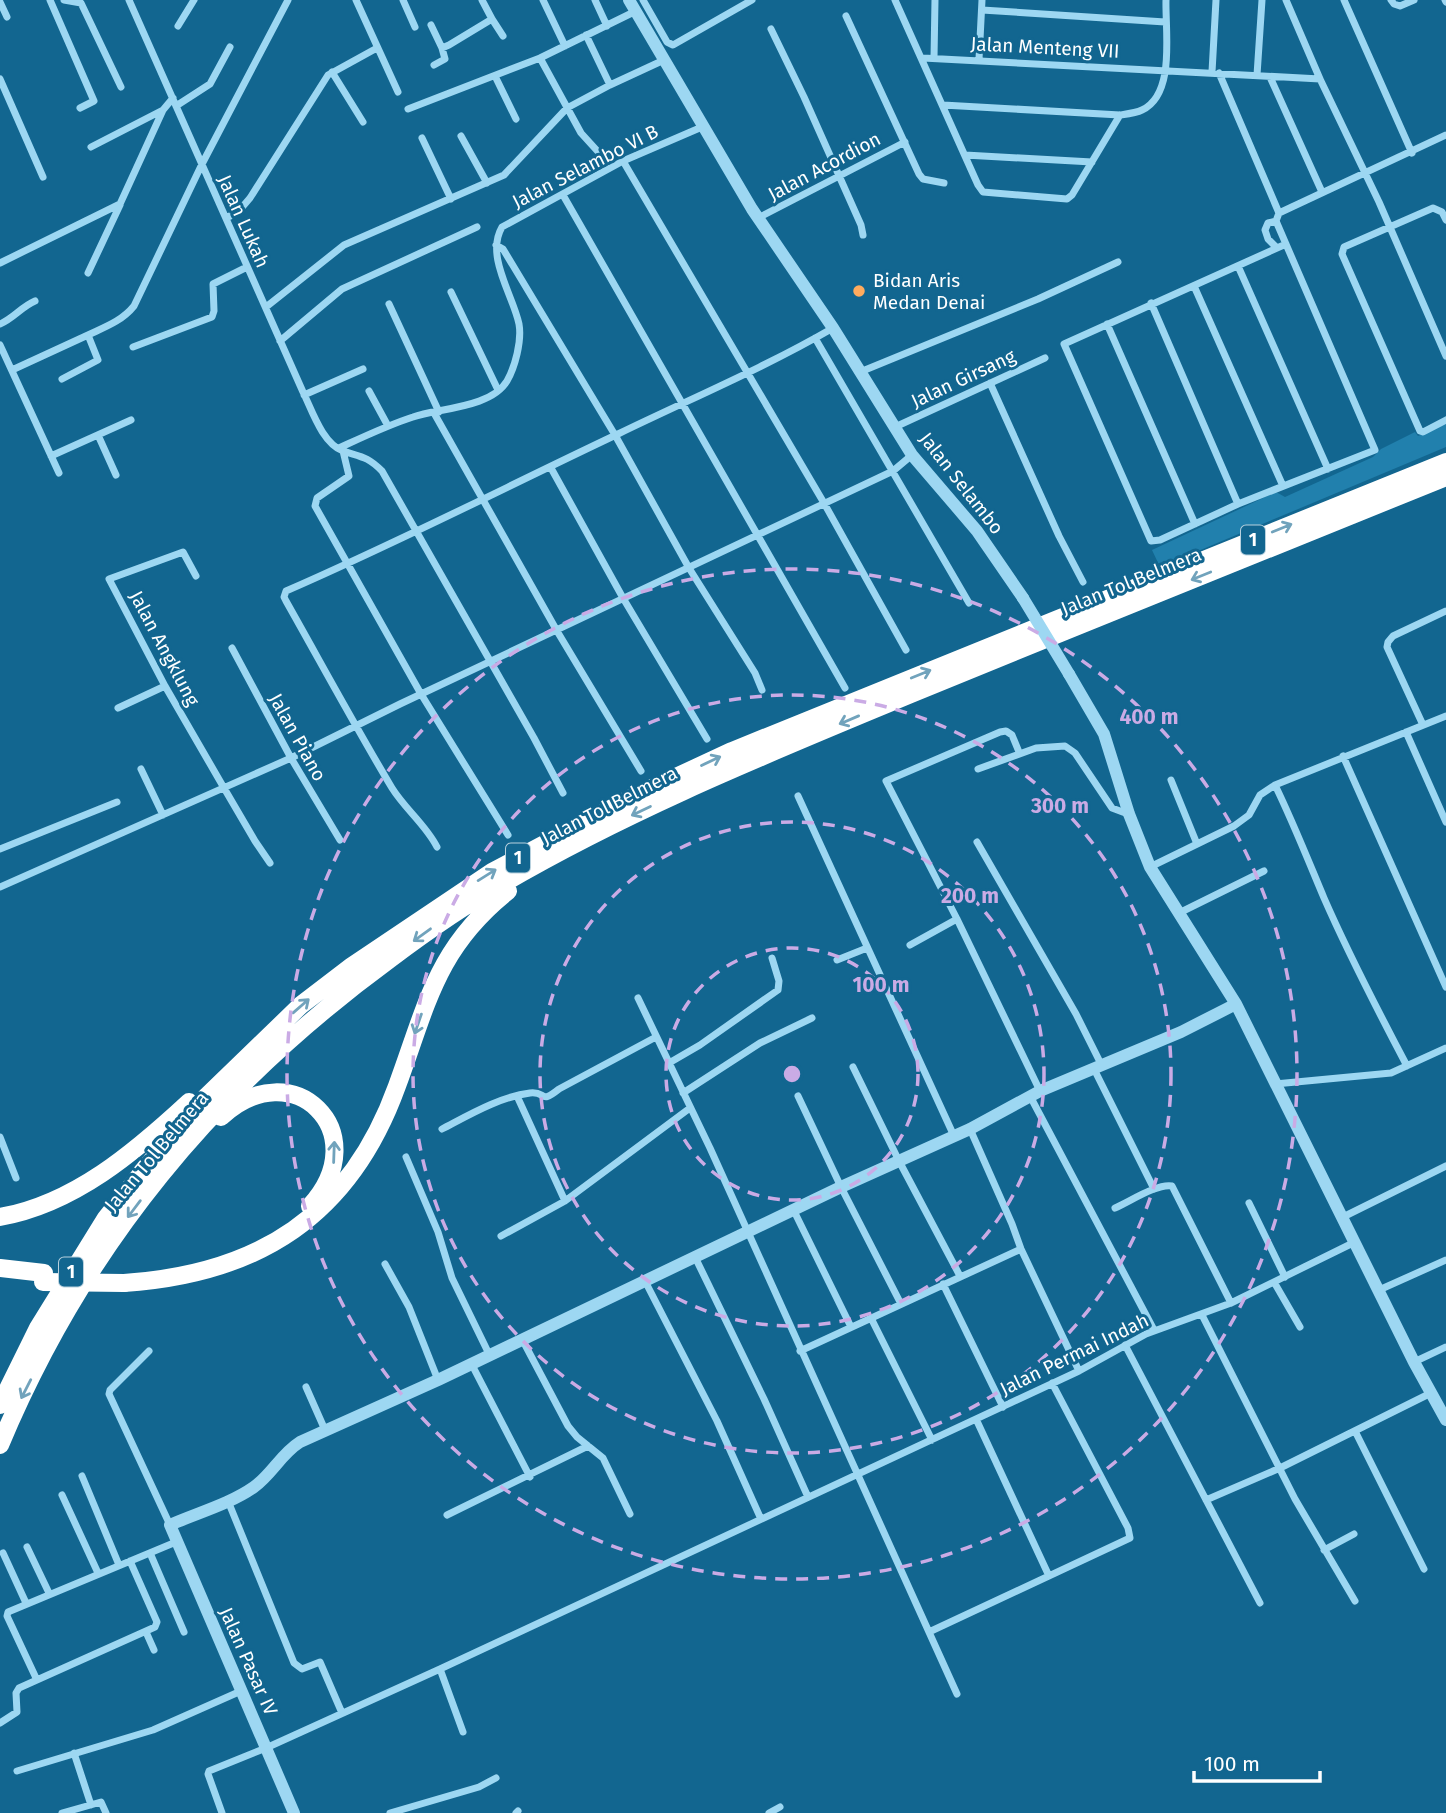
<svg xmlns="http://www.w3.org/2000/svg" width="1446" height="1813" font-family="'Fira Sans',sans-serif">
<rect width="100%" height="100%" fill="#126690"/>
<path fill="#2180ad" d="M1446,424V447L1160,567L1152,550L1276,492L1285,497L1373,457L1381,449L1415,432L1418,436Z"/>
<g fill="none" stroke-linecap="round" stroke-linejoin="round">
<path stroke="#9dd7f2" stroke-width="7" d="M50,0L94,101L80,108
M64,0L81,3L121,87
M129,0L303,392C312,410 322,443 343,451C361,457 367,456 382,471L534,738L563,793
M356,0L398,92
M403,0L415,27
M543,0L565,46
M595,0L607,26
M643,0L667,42L673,45L752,0
M895,0L978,185L983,192L1067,199L1072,195L1120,115
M1286,0L1320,79L1379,202L1446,356
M1344,0L1412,153
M1391,0L1394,4L1400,6L1414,0
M1445,0L1446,2
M0,2L7,17
M982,10L1165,22
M846,16L919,174L923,179L944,183
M492,19L503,36
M431,25L442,48L449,45L492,19L482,0
M178,26L194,0
M771,29L804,97L861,225L863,235
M586,35L610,85
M540,58L581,133L601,155
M923,58L1320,79
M934,58L935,0
M979,59L982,0
M434,65L445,59L442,48
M332,72L363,122
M1212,72L1216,0
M1219,73L1279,213
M1257,75L1262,0
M495,76L516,119
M1270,77L1322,192
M0,79L43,177
M943,105L1120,115C1127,114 1136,113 1142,110C1176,94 1165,31 1166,0
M176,106L210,84L230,47
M408,109L540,58L636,11
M461,136L487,183
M422,138L451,199
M91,147L161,111
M965,155L1092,162
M623,161L824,503L906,650
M563,195L845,688
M226,218L238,212L250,198L328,75L377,48
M758,218L905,142
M1446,220L1442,212L1433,208L1344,247L1342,254L1420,431L1423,432L1446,420
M1276,221L1268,223L1265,230L1268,239L1277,248
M1286,244L1064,344L1151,541L1160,540L1238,504L1375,450L1276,221L1279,213L1446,135
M496,245L503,249L615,435L689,568L755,673L762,690
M0,263L120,204L163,110L173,98
M1238,266L1328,469
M88,273L120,205
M1194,286L1283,486
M451,292L498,390
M1151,303L1238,504
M389,304L439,412
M266,307L344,245L504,175L567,108L610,85L664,60
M0,324C14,318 21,307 35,301
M1107,324L1195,524
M88,335C105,327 122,321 134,306L202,164L288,0
M815,338L969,603
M280,341L342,289L477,227
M0,345L59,473
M133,347L212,317L214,311L213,284L247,267
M12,370L88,335L98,360L62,379
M860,372L1038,299L1118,262
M990,383L1059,536L1083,582
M369,391L388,426
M304,395L363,369
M434,413L557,631L641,771
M895,427L1045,358
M98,435L116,475
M339,448C363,437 388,425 413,417C439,408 491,408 507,381C515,367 522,341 519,324C513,295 485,256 502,227L623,161L702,127
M343,451L349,476L317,498L315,506L421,694L508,835
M51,456L131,420
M551,468L623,598L707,739
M196,576L183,552L109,579L165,686L224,788L255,841L270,863
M232,648L291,758L340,840
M118,708L165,686
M1423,725L1387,647L1388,642L1393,636L1446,611
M1406,732L1446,822
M1019,752L1012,735L1006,731L1000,732L886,781L957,919L1040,1091
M1343,756L1446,987
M141,769L163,815
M978,769L1036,748L1065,746L1075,753L1112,808L1128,814
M1171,780L1197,844
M1275,785C1293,822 1308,860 1324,898C1349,955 1378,1011 1407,1066
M798,796L954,1136
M977,842L1076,1014L1102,1066
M437,847C426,825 405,809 392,788C355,726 321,663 286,601L284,597L286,591C399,542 508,486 618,434C690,399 764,368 833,328
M0,849L117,802
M1150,867L1234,826L1249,815L1260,795L1275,785L1446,716
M0,887L291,758L400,704L893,471L912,455
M1179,913L1264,871
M910,945L957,919
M837,960L867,948
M638,998L710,1148L957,1694
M669,1063L700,1045L778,990L779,981L772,958
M853,1067L899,1161L960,1276
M1094,1069L1154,1189
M1275,1084L1391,1073L1446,1048
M683,1093L760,1043L812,1018
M517,1096L565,1201
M798,1096L841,1187L901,1304
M1030,1096L1154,1330
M442,1129C469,1115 499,1097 530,1093C547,1091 539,1105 559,1089L656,1037
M970,1129L1012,1224L1021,1249L1079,1371
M0,1137L16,1178
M406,1157L438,1232L452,1278L489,1354
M1249,1203L1285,1277
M1115,1208C1129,1202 1158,1183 1172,1186L1231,1303
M794,1211L851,1327
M1343,1217L1446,1166
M501,1236L565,1201L690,1108
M695,1257L764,1399L808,1497
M385,1264L409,1307L438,1380
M645,1281L717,1421L761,1519
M1274,1282L1300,1327
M943,1284L1003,1407
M1379,1290L1446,1260
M1202,1315L1295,1499L1355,1601
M871,1318L932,1440
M522,1339L568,1426L577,1437L603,1458L630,1514
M1125,1345L1260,1603
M149,1351L110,1390L109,1394L170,1525
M800,1351L1021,1249
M1414,1362L1446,1347
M471,1363L530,1477
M306,1387L325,1430
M976,1419L1049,1576
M1355,1431L1424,1569
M82,1476L119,1565
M62,1495L98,1573
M1206,1500L1280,1468L1431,1393
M228,1501L294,1663L302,1669L320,1662L342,1713
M447,1515L588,1446
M27,1547L49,1593
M1324,1550L1354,1534
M3,1553L26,1603
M150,1553L184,1632
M146,1632L154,1650
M929,1632L1130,1538L1128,1528L1052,1383
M36,1678L7,1616L8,1612L176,1542
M0,1723L17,1712L16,1693L19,1688L155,1627L157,1622L130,1561
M463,1732L440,1669L1079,1371L1146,1334L1231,1303L1355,1242
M74,1753L91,1805
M17,1771L153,1730L241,1691
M62,1813L101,1802L106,1813
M222,1813L208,1774L209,1771L266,1748L440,1669
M390,1813L479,1787L496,1778
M516,1813L518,1811
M769,1813L780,1807"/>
<path stroke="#9dd7f2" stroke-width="12" d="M629,0L752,209L833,328L912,455L977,531L1023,598
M1069,674L1104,734L1129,814L1150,867L1236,1004L1414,1362L1446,1420
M294,1813L170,1525C197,1513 230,1504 254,1487C272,1474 281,1454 300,1442L438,1380L841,1187L970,1129L1040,1091L1181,1032L1236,1004"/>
<path stroke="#fff" stroke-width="18" d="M221,1117C293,1050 377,1133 310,1206
M0,1217C74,1204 135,1152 189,1102
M0,1268L44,1273
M124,1283C259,1274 350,1216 397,1086C427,1005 436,948 508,891
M0,1405L38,1328L106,1218L156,1155L207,1096L301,1005L352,966L492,872L635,796L732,751L1446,462
M0,1445C84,1244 214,1088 390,959C426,932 463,906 502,884C632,808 772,752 911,694C1089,621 1267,549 1446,477"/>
<path stroke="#9dd7f2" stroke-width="12" d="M1023,598L1069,674"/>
<path stroke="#fff" stroke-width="18" d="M43,1282L124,1283"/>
</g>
<defs><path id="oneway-shaft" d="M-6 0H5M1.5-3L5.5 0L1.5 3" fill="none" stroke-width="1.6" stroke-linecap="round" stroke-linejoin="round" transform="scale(1.75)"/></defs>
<g stroke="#71a3bc">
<use href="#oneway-shaft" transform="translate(1282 528) rotate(-22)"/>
<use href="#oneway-shaft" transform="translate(1201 576) rotate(158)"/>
<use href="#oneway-shaft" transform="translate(921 674) rotate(-22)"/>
<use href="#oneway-shaft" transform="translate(849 720) rotate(157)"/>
<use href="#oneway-shaft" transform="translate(711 761) rotate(-25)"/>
<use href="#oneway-shaft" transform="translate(641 811) rotate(154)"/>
<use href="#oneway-shaft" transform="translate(487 875) rotate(-32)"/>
<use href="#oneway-shaft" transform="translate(422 935) rotate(144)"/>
<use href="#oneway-shaft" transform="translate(301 1006) rotate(-41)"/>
<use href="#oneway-shaft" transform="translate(418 1024) rotate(109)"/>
<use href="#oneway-shaft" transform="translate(334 1152) rotate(-88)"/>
<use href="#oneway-shaft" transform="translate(134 1209) rotate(127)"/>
<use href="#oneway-shaft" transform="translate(26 1389) rotate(117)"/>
</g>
<g fill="none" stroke="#caabe5" stroke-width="3.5" stroke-dasharray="12 9">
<circle cx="792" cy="1074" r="126"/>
<circle cx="792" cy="1074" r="252"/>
<circle cx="792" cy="1074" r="379"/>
<circle cx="792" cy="1074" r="505"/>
</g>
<circle fill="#ffab5e" stroke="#126690" stroke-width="2.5" cx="859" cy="291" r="7"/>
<g text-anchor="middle" stroke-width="6" stroke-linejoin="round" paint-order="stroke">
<g fill="#126690" stroke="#b8d1de" stroke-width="2">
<rect x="1241" y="525.5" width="24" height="29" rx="5"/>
<rect x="506" y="843.5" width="24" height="29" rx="5"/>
<rect x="59" y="1257.5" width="24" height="29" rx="5"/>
</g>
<g font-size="18" font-weight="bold" fill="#fff">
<text x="1253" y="546">1</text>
<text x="518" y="864">1</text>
<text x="71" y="1278">1</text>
</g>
<g font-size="19" fill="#fff" stroke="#126690">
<text transform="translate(1045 47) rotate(3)" y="7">Jalan Menteng VII</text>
<text transform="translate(585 166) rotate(-27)" y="7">Jalan Selambo VI B</text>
<text transform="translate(824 166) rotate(-28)" y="7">Jalan Acordion</text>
<text transform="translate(244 221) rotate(66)" y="7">Jalan Lukah</text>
<text transform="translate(963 378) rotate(-25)" y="7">Jalan Girsang</text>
<text transform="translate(962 483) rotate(52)" y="7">Jalan Selambo</text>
<text transform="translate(1131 581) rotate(-22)" y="7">Jalan Tol Belmera</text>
<text transform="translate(165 648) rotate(62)" y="7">Jalan Angklung</text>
<text transform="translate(298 737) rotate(61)" y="7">Jalan Piano</text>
<text transform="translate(609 805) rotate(-27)" y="7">Jalan Tol Belmera</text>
<text transform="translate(156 1151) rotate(-50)" y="7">Jalan Tol Belmera</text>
<text transform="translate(1074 1354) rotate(-26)" y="7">Jalan Permai Indah</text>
<text transform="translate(249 1661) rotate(66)" y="7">Jalan Pasar IV</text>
</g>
<g font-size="19" fill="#fff" stroke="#126690" text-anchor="start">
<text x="873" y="287">Bidan Aris<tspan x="873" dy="22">Medan Denai</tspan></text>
</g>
</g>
<circle cx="792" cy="1074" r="10" fill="#caabe5" stroke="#126690" stroke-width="3.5"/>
<g font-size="21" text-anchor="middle" font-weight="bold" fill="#caabe5" stroke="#126690" stroke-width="6" stroke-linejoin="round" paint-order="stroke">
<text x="1149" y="724">400 m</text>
<text x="1060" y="813">300 m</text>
<text x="970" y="903">200 m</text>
<text x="881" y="992">100 m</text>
</g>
<path d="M1194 1771v10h126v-10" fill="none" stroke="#ffffff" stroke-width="3.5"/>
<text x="1204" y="1771" font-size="21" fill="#ffffff" stroke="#126690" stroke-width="5" paint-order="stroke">100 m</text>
</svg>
